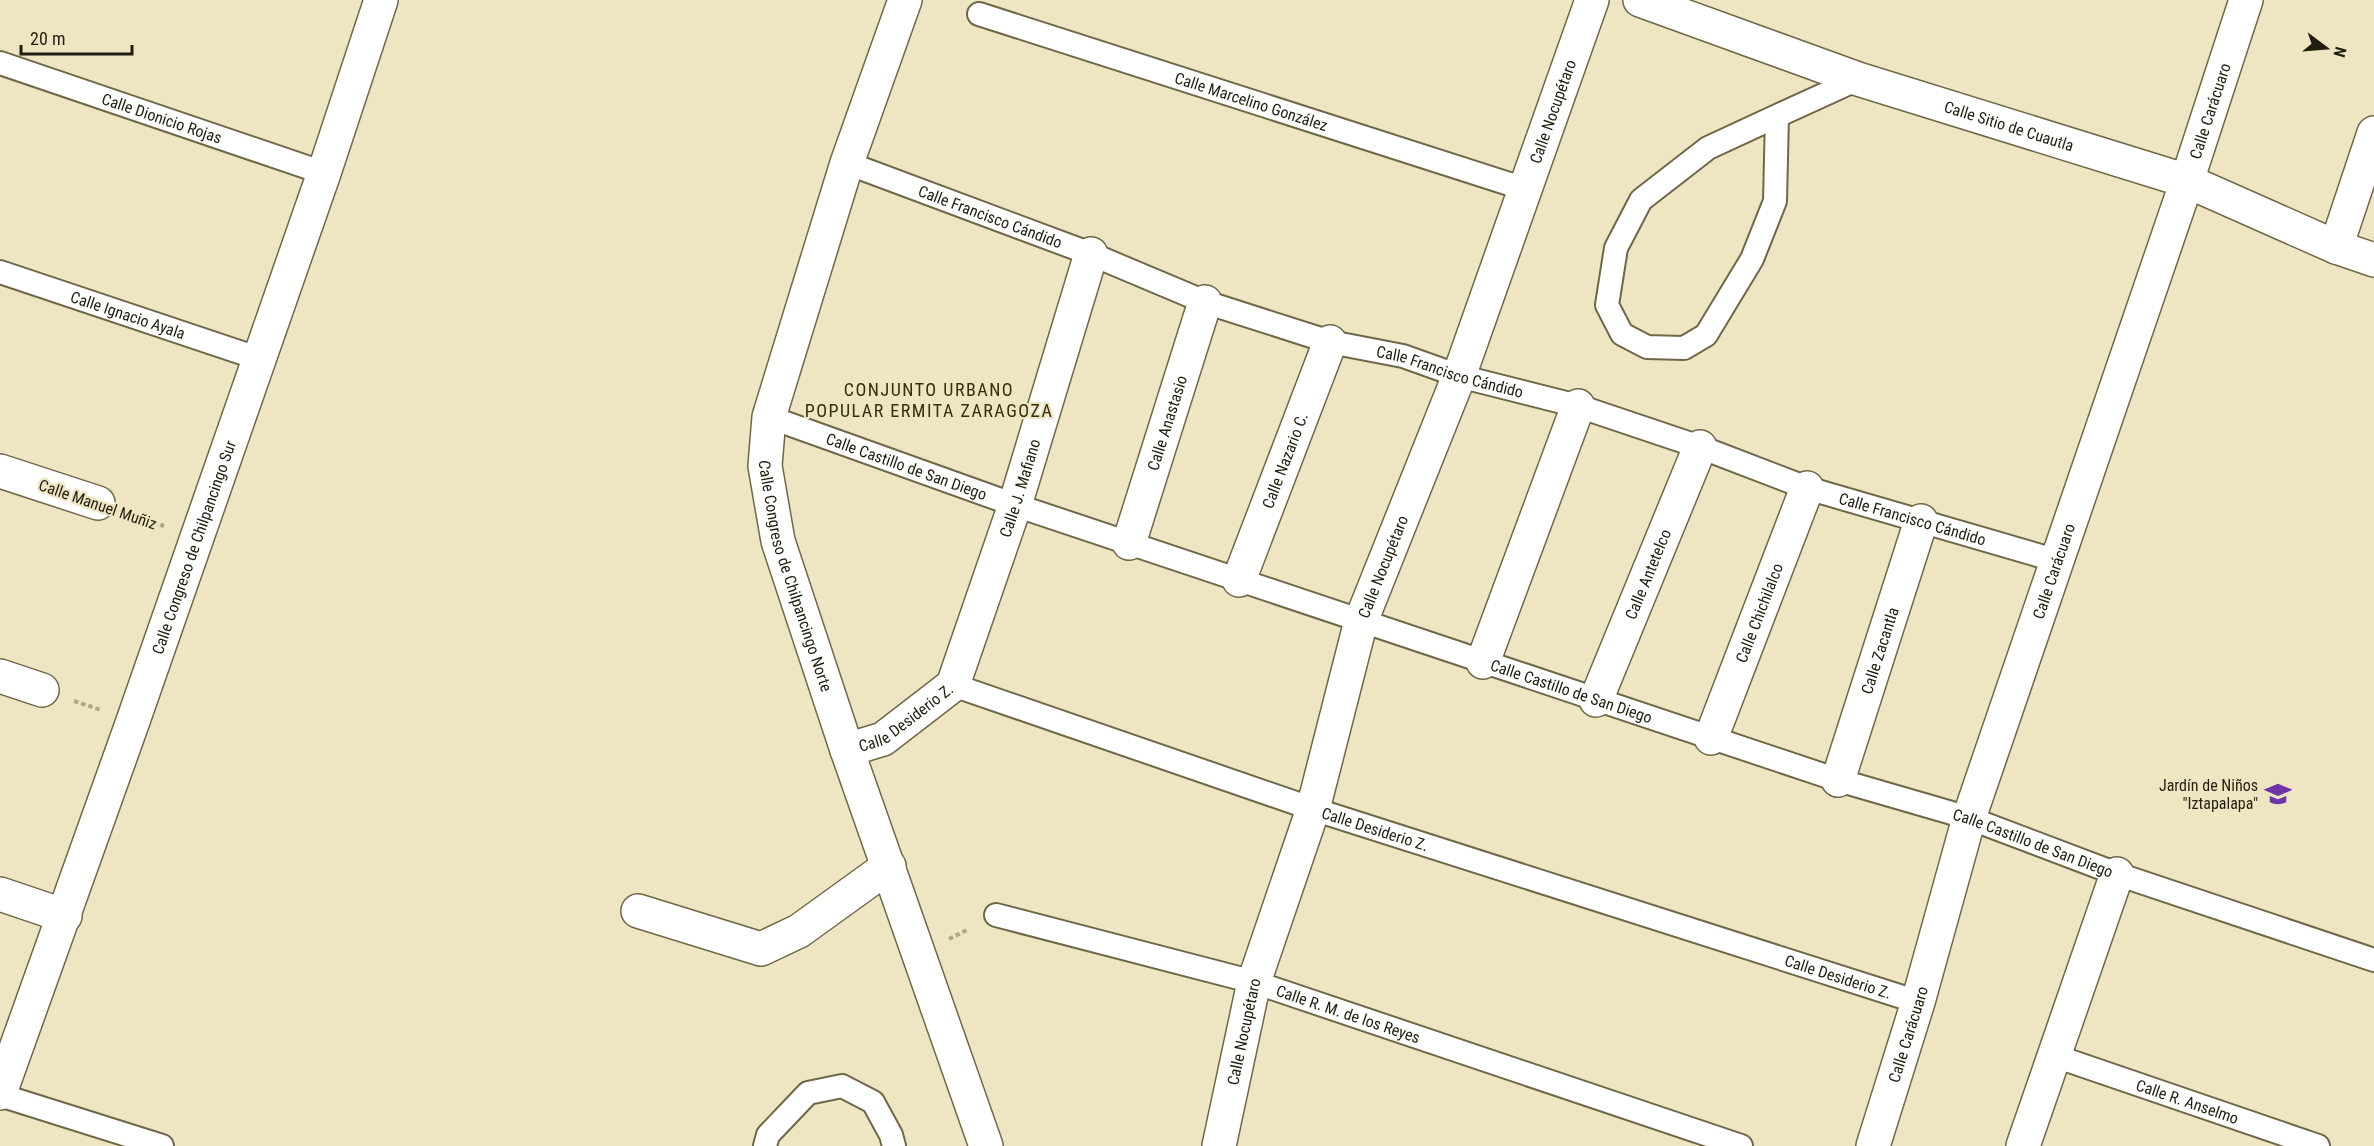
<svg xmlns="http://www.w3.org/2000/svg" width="2374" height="1146" font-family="'Roboto Condensed',sans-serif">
<rect width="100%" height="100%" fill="#eee6c2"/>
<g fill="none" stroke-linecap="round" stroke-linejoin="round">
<g stroke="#6f6848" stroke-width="26">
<g id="service">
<path id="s1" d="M979,14L1525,189"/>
<path id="s2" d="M0,63L324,173"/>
<path d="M1777,116L1775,201L1752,259L1706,335L1684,348L1647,347L1622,334L1607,305L1616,248L1641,200L1708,148L1777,116L1858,79"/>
<path id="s3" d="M847,163L1091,254L1205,302L1330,342L1403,356L1459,376L1578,406L1700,447L1807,488L2058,561"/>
<path id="s4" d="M0,272L257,358"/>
<path id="s5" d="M769,417L1015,505L1838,780L1969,818L2117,874L2374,960"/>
<path id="s6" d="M953,685L1313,809L1918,1002"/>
<path id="s7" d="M996,915L1254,982L1741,1146"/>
<path id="s8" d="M2055,1056L2318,1146"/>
<path d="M0,1095L162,1146"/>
<path d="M765,1146L768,1135L808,1093L842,1086L873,1102L891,1135L894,1146"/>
</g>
</g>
<g stroke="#6f6848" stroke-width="36">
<g id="pedestrian">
<path d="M0,894L65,916"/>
<path id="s9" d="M1873,1146L1918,1002L1969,818"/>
</g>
</g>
<g stroke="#6f6848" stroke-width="36">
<g id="minor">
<path id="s10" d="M1640,0L1858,79L2187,181L2336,247L2374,260"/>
<path d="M2336,247L2374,133"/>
<path d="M0,471L98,503"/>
<path id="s11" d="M1129,543L1205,302"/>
<path id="s12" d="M1239,580L1330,342"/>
<path d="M1483,662L1578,406"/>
<path d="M0,676L42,690"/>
<path id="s13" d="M1596,700L1700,447"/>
<path id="s14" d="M1711,738L1807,488"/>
<path id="s15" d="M847,750L883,739L953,685L1015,505L1091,254"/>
<path id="s16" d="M1838,780L1921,521"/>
<path id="s17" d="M1969,818L2187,181L2246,0"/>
<path d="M638,911L761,949L799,931L889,866"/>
<path id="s18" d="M1219,1146L1254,982L1313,809L1361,621L1459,376L1592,0"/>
<path d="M2023,1146L2117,874"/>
</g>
</g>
<g stroke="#6f6848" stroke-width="36">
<g id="tertiary">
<path id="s19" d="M905,0L847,163L769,417L765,466L778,541L847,750L986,1146"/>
<path id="s20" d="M0,1093L133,721L324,173L381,0"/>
</g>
</g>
<path stroke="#aea88b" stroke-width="4" stroke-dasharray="4.5 3" stroke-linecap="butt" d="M132,515L164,526
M74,701L101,710
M949,939L969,929"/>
<use href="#service" stroke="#fff" stroke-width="22"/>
<use href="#pedestrian" stroke="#fff" stroke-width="33"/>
<use href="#minor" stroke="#fff" stroke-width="33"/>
<use href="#tertiary" stroke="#fff" stroke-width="33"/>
</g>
<defs>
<g id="school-bare" transform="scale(2.07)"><path d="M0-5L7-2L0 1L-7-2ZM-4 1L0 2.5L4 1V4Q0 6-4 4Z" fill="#7033a8" stroke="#eee6c2" stroke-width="2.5" paint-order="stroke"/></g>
</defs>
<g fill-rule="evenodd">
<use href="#school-bare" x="2278" y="794"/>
</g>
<g text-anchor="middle" stroke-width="4.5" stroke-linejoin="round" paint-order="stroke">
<g font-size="16" fill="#211e10" stroke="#eee6c2">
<text dy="6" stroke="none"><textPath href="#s1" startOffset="286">Calle Marcelino González</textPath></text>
<text dy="6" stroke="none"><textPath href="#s18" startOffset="1089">Calle Nocupétaro</textPath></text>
<text dy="6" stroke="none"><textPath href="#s17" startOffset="747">Calle Carácuaro</textPath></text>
<text dy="6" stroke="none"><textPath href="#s2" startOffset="171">Calle Dionicio Rojas</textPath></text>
<text dy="6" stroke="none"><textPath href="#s10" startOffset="390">Calle Sitio de Cuautla</textPath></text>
<text dy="6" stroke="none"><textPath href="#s3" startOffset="153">Calle Francisco Cándido</textPath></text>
<text dy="6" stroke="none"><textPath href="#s4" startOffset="135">Calle Ignacio Ayala</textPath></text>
<text dy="6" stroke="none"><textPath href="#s3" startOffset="639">Calle Francisco Cándido</textPath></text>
<text dy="6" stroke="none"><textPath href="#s11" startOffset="126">Calle Anastasio</textPath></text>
<text dy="6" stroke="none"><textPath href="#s12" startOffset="128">Calle Nazario C.</textPath></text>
<text dy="6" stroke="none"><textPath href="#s5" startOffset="146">Calle Castillo de San Diego</textPath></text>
<text dy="6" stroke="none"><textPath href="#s15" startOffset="334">Calle J. Mafiano</textPath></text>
<text transform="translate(98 504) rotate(19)" y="6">Calle Manuel Muñiz</text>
<text dy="6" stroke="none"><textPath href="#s3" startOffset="1125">Calle Francisco Cándido</textPath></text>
<text dy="6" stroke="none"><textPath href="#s20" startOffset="579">Calle Congreso de Chilpancingo Sur</textPath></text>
<text dy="6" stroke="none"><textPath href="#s18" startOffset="603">Calle Nocupétaro</textPath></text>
<text dy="6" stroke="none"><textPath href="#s17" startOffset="261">Calle Carácuaro</textPath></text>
<text dy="6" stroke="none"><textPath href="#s13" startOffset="136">Calle Antetelco</textPath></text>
<text dy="6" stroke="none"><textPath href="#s19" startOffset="602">Calle Congreso de Chilpancingo Norte</textPath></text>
<text dy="6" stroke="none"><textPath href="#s14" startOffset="134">Calle Chichilalco</textPath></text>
<text dy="6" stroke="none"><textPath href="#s16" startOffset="136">Calle Zacantla</textPath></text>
<text dy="6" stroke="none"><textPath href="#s5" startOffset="848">Calle Castillo de San Diego</textPath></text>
<text dy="6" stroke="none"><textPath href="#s15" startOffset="68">Calle Desiderio Z.</textPath></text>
<text dy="6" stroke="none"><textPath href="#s6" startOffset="446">Calle Desiderio Z.</textPath></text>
<text dy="6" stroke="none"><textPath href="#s5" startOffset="1334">Calle Castillo de San Diego</textPath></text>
<text dy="6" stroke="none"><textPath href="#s6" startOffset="932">Calle Desiderio Z.</textPath></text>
<text dy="6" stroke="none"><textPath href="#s7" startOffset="366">Calle R. M. de los Reyes</textPath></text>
<text dy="6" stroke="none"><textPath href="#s18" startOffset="117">Calle Nocupétaro</textPath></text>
<text dy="6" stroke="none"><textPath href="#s9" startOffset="117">Calle Carácuaro</textPath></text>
<text dy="6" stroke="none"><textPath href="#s8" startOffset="140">Calle R. Anselmo</textPath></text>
</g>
<g font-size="16" fill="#211e10" stroke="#eee6c2" text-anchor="end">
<text x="2258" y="791">Jardín de Niños<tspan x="2258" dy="18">"Iztapalapa"</tspan></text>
</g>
<g font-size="18" letter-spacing="1.5" fill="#352e0f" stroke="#eee6c2">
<text x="929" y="396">CONJUNTO URBANO<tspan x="929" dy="21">POPULAR ERMITA ZARAGOZA</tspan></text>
</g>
</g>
<g transform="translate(2326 48) rotate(106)" stroke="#eee6c2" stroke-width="4.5" paint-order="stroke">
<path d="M0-4.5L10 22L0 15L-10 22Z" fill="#211e10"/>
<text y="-9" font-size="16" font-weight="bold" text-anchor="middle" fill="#211e10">N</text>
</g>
<path d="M21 45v9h111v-9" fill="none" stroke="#211e10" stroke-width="3"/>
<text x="30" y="45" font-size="18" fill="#211e10" stroke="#eee6c2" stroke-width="4.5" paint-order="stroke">20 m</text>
</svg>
